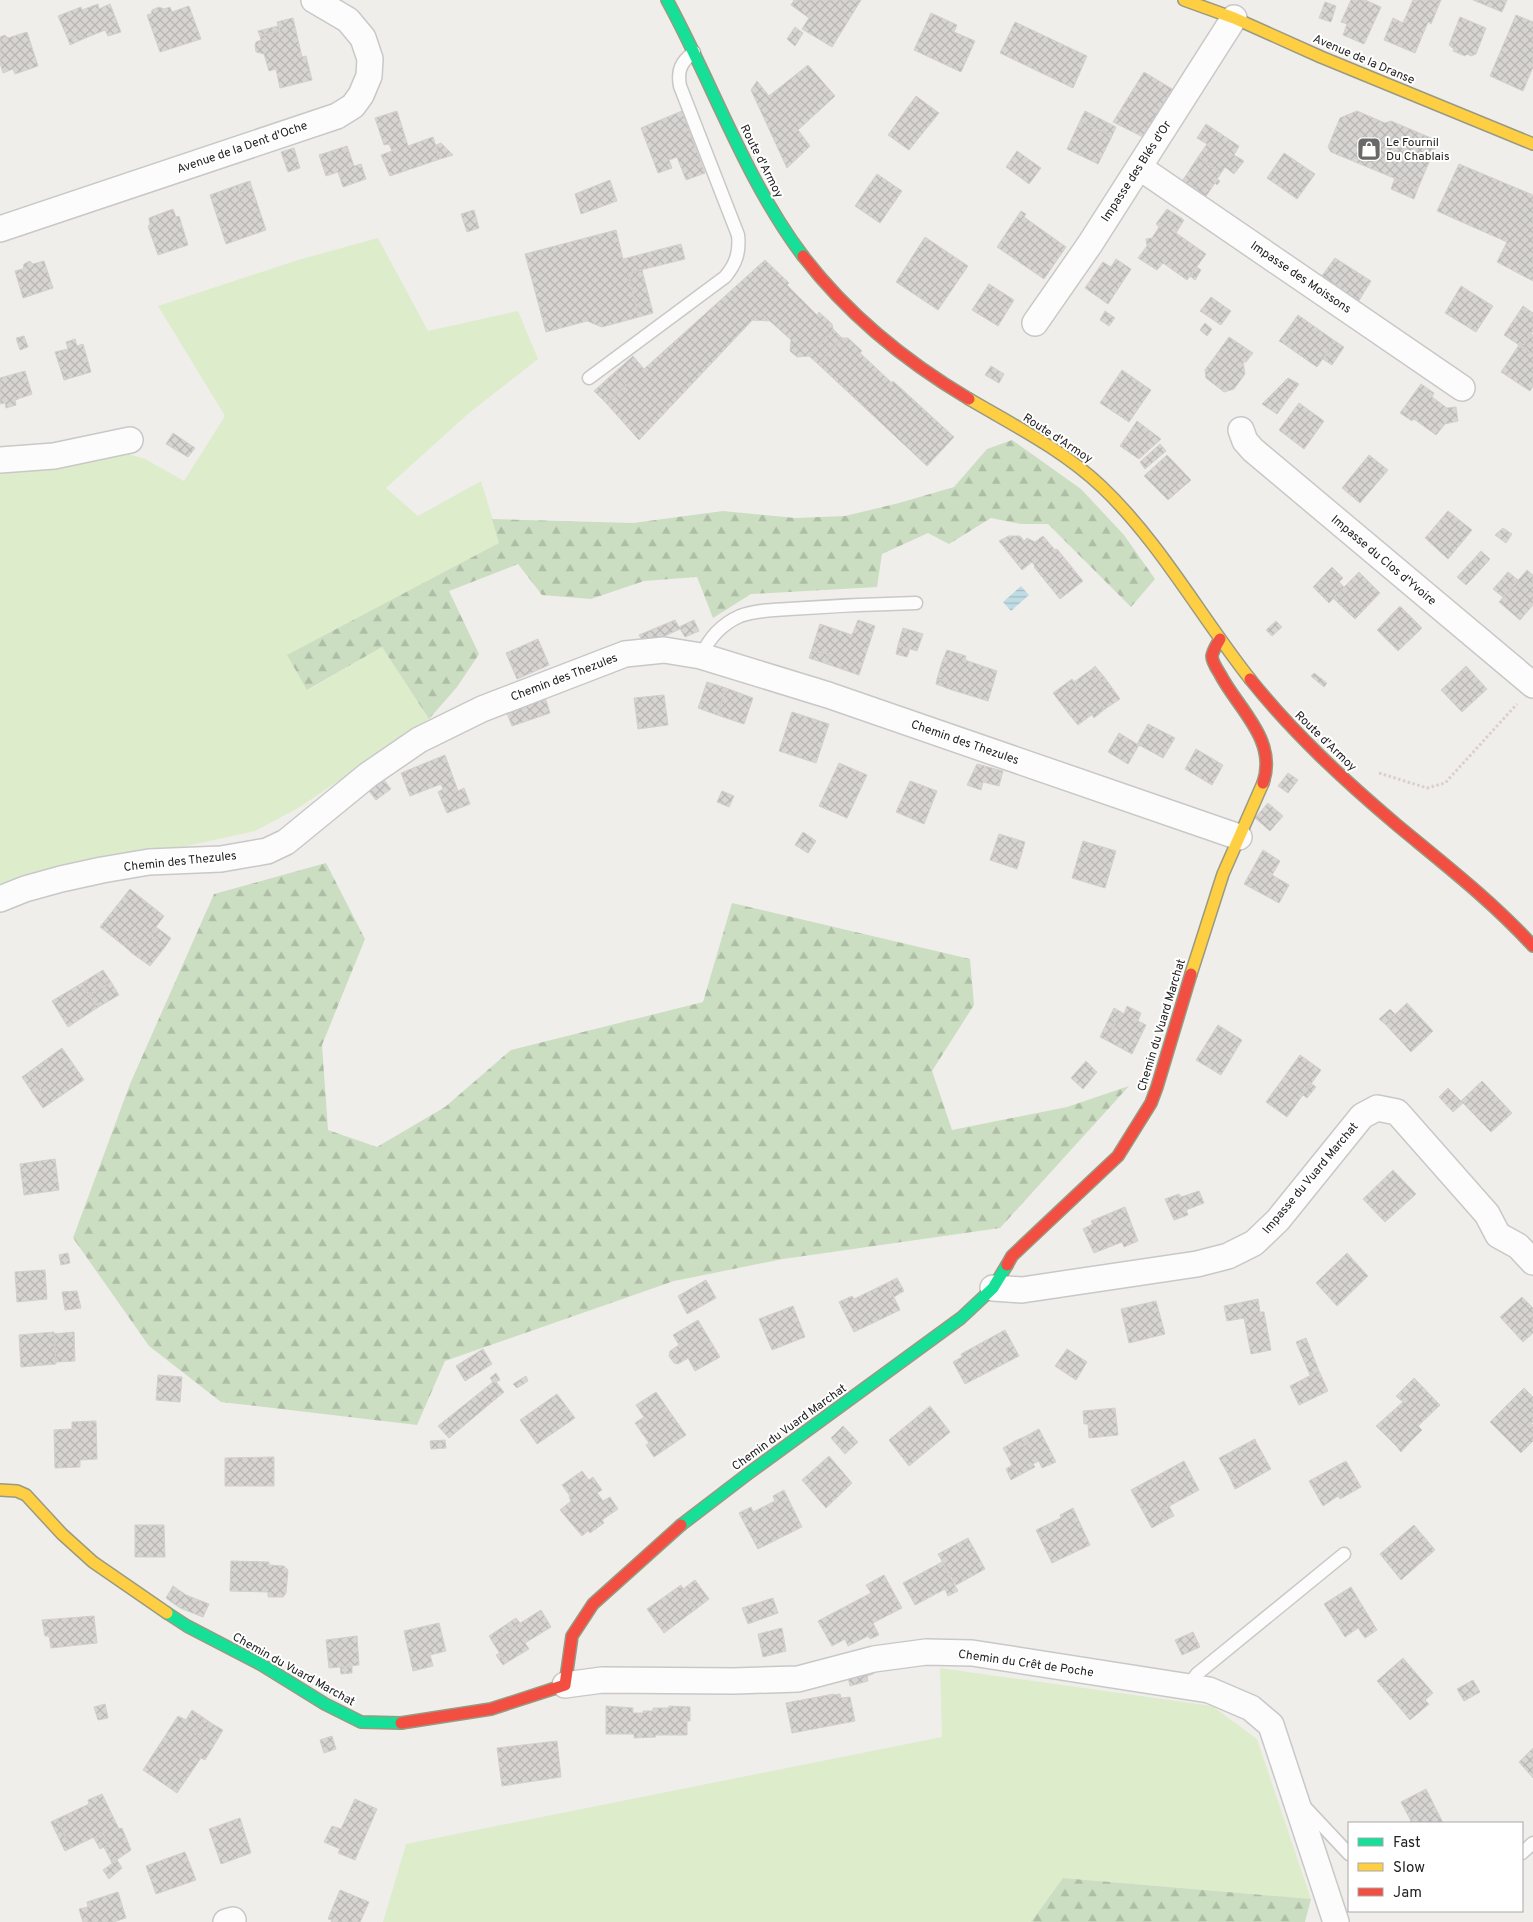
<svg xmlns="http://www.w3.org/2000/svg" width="1533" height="1922" font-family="Overpass,sans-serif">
<defs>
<pattern id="forest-firs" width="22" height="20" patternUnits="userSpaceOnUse" patternTransform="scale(1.25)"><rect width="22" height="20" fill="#cbdec1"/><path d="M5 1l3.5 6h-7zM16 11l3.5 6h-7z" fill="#aebea6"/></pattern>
<pattern id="water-rules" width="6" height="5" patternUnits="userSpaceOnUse" patternTransform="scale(1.25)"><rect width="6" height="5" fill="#bfdbe3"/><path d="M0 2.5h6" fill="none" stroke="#a4bcc2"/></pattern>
<pattern id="building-cross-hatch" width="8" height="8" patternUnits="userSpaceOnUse" patternTransform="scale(1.25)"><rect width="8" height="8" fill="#d7d4d2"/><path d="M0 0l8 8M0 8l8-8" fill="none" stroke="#b8b6b4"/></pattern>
</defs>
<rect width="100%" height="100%" fill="#f0eeeb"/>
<path fill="#ddeccb" d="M378,238L428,331L518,311L538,359L469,413L386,488L418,516L481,481L500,543L288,655L308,690L382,647L429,719L300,807L255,831L0,887V469L116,450L145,459L184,481L225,416L158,306L298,260Z
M940,1668L1212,1706L1257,1739L1311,1899L1063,1878L1031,1922H383L406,1844L942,1737Z"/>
<path fill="url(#forest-firs)" d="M1012,440L1081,489L1124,535L1155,579L1131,607L1048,524H1021L991,518L949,544L928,533L882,554L877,587L751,594L713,618L697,577L644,581L591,599L542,595L518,564L449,591L479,654L457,687L429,719L382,647L307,690L287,655L499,543L492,519L633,523L723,511L795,518L845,516L899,503L954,487L987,449Z
M326,863L365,939L322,1045L328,1130L377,1147L445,1107L511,1050L703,1002L732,903L970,959L974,1005L932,1071L952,1130L1067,1107L1129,1086L1000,1228L783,1259L674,1281L445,1361L417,1425L221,1402L149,1346L73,1238L130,1084L214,894Z
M1063,1878L1311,1899L1305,1922H1031Z"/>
<path fill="url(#water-rules)" d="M1021,586L1029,595L1011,611L1003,602Z"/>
<path fill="url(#building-cross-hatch)" stroke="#d3d0cc" d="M794,0H861L832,47L802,29L809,18L791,5Z
M1351,0H1365L1381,7L1364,44L1343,35L1347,24L1341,22Z
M1413,0H1441L1431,24L1428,22L1415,53L1384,40L1393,18L1403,23Z
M1473,0H1507L1502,12Z
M1325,2L1336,6L1331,22L1319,18Z
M98,4L99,9L110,4L121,32L108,36L105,30L83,39L81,34L68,39L58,16L81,7L82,10Z
M189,6L201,39L160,52L147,15L151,14L152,10L159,7L164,9L170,7L172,12Z
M931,13L957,25L954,32L975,41L961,72L914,50Z
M1516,15L1533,22V67L1523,91L1490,76Z
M1460,17L1486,28L1476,54L1471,56L1467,54L1465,56L1453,51L1454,49L1449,45Z
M293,18L302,57L306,56L312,80L280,88L276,69L269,71L264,54L256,52L255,45L256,42L261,40L260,36L280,31L277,22Z
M1015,22L1087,56L1073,88L1000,53Z
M278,26L280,31L260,36L258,31Z
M795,27L803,33L795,46L787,39Z
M27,32L38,66L15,74L13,69L3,73L0,63V37L5,35L8,38Z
M81,34L83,39L70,45L68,39Z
M808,65L835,96L798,130L810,146L787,168L751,90L757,81L769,96Z
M1144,72L1172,89L1143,137L1113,122Z
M916,96L939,113L909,150L888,135Z
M397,111L408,146L433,137L440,159L390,176L381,155L392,151L389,144L384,145L375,118Z
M682,111L705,173L686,180L677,157L669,160L672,168L658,173L641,128Z
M1085,111L1116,127L1112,136L1080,121Z
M1357,111L1385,123L1391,121L1438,141L1418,188L1331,152L1328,147L1340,118Z
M1080,121L1112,136L1098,164L1067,149Z
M1206,124L1239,146L1234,155L1244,161L1234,174L1225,167L1221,173L1198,157L1207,144L1197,138Z
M441,143L453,155L440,159L436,145Z
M347,146L354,166L361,164L366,179L343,187L338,172L326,176L319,155Z
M294,148L300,168L288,172L281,152Z
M1017,151L1041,168L1029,184L1006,167Z
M1284,153L1315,174L1297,199L1267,178Z
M1198,157L1221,173L1217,179L1220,181L1217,185L1215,183L1204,199L1181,183Z
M1459,164L1533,195V281L1497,262L1507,242L1437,211Z
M877,174L902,191L880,223L855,206Z
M1395,178L1418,188L1414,199L1391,189Z
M610,180L617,201L581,214L575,194Z
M250,181L252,188L240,192L238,185Z
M238,185L240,192L252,188L266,230L226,244L210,195Z
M173,209L176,217L179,216L188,245L158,255L148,226L150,225L149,218Z
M1167,209L1184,220L1176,233L1206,254L1187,280L1163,263L1157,270L1138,258L1147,246L1146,239L1152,238L1159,227L1156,224Z
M474,210L479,228L467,232L461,214Z
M1021,211L1026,214L1024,217L1066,247L1044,279L997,247Z
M616,230L623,259L681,244L685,259L628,273L639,317L602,327L587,321L546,332L525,254Z
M925,237L968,266L938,310L896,282Z
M1335,258L1371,281L1355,307L1318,281Z
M1116,259L1131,269L1108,304L1085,288L1103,262L1111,267Z
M765,260L789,283L787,285L817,315L819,312L832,324L833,329L809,356L797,357L790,351L791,340L760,312L639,440L606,403L626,385L615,372L633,356L644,369Z
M30,261L33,264L44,261L53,288L23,298L15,271L23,269L24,264Z
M1197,267L1201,270L1195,280L1190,276Z
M642,270L653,313L639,317L628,273Z
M989,284L1014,300L998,326L972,310Z
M1461,286L1493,306L1476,332L1445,313Z
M1211,297L1231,311L1221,325L1200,311Z
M1523,306L1533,313V331L1522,347L1504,335Z
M1105,311L1115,318L1109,326L1100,320Z
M760,312L770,321L751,320Z
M1298,315L1335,341L1317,367L1284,344L1293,332L1288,329Z
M1205,323L1212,329L1207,336L1200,330Z
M833,329L842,338L818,364L809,356Z
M1288,329L1293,332L1284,344L1279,341Z
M1532,334L1533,335V354L1522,347Z
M24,336L28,347L20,350L16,338Z
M1229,337L1253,353L1246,362H1243L1245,374L1234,389L1224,392L1206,378L1205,370Z
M842,338H848L862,351L860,353L892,383L893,381L954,437L927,466L818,364Z
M75,339L77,346L83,344L91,372L64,380L55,352L68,349L66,342Z
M1335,341L1344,347L1332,365L1323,359Z
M1519,345L1533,354V386L1530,391L1501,372Z
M991,366L1004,374L999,383L985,375Z
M1122,370L1151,390L1129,422L1100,403Z
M25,371L32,394L15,400L16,405L6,408L5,403L0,404V378Z
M615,372L626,385L606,403L594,391Z
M1288,378L1299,384L1277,414L1262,404Z
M1421,384L1434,393L1432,397L1447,408L1456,407L1458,421L1445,424L1436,435L1414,419L1412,421L1400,413Z
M1299,403L1324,421L1304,449L1279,430Z
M1137,421L1161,439L1139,459L1120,446Z
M173,433L195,448L188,457L166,444Z
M1160,444L1166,451L1145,469L1140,462Z
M1167,455L1191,480L1168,500L1144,476Z
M1369,455L1388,470L1360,503L1342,488Z
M1448,511L1472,530L1448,559L1425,538Z
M1503,528L1512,534L1506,543L1495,535Z
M1009,536H1020L1024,541L1027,538L1035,542L1043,536L1055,550L1057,549L1083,581L1060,599L1034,567L1035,566L1032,562L1022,570L999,541Z
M1481,551L1490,559L1482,568L1473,560Z
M1473,560L1482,568L1466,585L1457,577Z
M1332,567L1343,578L1339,582L1344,587L1329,603L1313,587Z
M1527,570L1533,575V605L1520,620L1499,602Z
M1359,572L1380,593L1355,619L1333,598Z
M1508,572L1518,580L1503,597L1493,589Z
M1400,606L1422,628L1398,651L1377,630Z
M675,620L680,629L645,645L639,635Z
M694,620L699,631L685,637L679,627Z
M858,620L875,626L859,675L827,664L830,655L812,649L820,624L852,635Z
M1276,621L1282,627L1272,636L1266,630Z
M903,628L923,634L917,651L898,645Z
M538,639L549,665L517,679L506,653Z
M898,645L910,649L907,657L896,654Z
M812,649L830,655L827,664L809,658Z
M947,650L950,651L946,663L942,662Z
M950,651L966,656L965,660L997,671L988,701L949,689L951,683L937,679L942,662L946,663Z
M1095,666L1105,678L1101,681L1092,669Z
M1466,666L1487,689L1462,712L1441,690Z
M1092,669L1101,681L1105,678L1120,699L1105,709L1103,706L1078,725L1068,713L1072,710L1063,698L1077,686L1074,682Z
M1314,673L1327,683L1324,687L1311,676Z
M937,679L951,683L949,689L936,684Z
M1072,679L1077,686L1063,698L1072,710L1068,713L1053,693Z
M707,682L726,688L717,715L698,708Z
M726,688L753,698L744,724L717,715Z
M543,691L550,713L512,726L504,706Z
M664,695L668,725L638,729L634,698Z
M1103,706L1105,709L1094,718L1092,715Z
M792,712L829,724L816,763L779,751Z
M1148,724L1175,738L1163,758L1139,745L1128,764L1108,752L1119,733L1137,744Z
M1196,749L1223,765L1212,785L1185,769Z
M445,755L458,791L464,788L470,804L447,813L438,792L443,789L441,784L410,796L401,773Z
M839,763L867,775L847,818L819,806Z
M977,764L1003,771L999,786L983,782L981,790L967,785Z
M1288,773L1298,780L1288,793L1278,786Z
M384,780L391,789L376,800L369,791Z
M910,781L937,791L924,824L896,812Z
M722,791L734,796L729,807L717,802Z
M1268,803L1283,816L1270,831L1255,818Z
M803,832L816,841L808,853L795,845Z
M999,834L1025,842L1017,869L990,860Z
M1083,841L1116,851L1105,888L1072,878Z
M1263,850L1280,861L1272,875L1289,885L1279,903L1244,884Z
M130,889L164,916L150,935L165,947L150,966L133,954L139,944L131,937L124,946L100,927Z
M156,927L171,938L165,947L150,935Z
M131,937L139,944L133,954L124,946Z
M103,970L111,982L89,995L82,983Z
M111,982L119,995L100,1006L98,1003L95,1005L89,995Z
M82,983L95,1005L98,1003L100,1006L68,1027L52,1001Z
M1407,1003L1433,1031L1411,1052L1385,1024Z
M1127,1006L1141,1013L1138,1021L1146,1025L1132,1054L1106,1040L1121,1012L1124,1014Z
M1114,1008L1121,1012L1106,1040L1100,1037Z
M1390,1009L1395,1014L1385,1024L1379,1019Z
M1218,1025L1242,1040L1221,1075L1196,1060Z
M62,1048L84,1080L43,1108L34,1095L41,1090L29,1072Z
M1300,1055L1321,1070L1287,1117L1266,1102Z
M1086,1061L1097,1072L1083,1089L1071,1078Z
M29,1072L41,1090L34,1095L22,1077Z
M1482,1081L1512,1113L1491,1132L1461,1101Z
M1311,1083L1316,1087L1307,1098L1303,1095Z
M1448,1088L1463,1103L1453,1112L1439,1097Z
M55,1159L59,1190L24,1195L20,1164Z
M1393,1170L1416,1194L1385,1222L1363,1199Z
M1199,1191L1204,1203L1186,1210L1188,1215L1174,1220L1165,1199L1179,1194L1181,1197Z
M1125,1207L1138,1241L1124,1247L1122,1242L1094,1253L1083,1229L1093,1224L1091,1221Z
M68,1253L70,1263L61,1265L59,1255Z
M1347,1253L1368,1276L1337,1306L1316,1283Z
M45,1270L47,1299L17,1302L15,1272Z
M897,1278L904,1291L894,1297L887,1283Z
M706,1280L716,1298L687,1314L678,1296Z
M887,1283L900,1310L854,1332L839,1302L852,1296L854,1299Z
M77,1291L81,1308L65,1310L62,1292Z
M1522,1297L1533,1308V1333L1523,1342L1500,1317Z
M1258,1299L1260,1312H1264L1271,1350L1251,1354L1244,1318L1227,1321L1224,1306Z
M1156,1301L1165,1334L1129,1343L1121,1309Z
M793,1306L805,1337L772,1350L759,1319Z
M698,1320L720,1357L695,1371L688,1358L678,1364L674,1363L669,1356L670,1351L679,1345L673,1335Z
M1005,1330L1019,1356L965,1384L953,1362L962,1357L961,1354Z
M54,1332L56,1364L21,1367L19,1335Z
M74,1332L75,1361L56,1362L54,1334Z
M1306,1338L1319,1371L1310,1375L1296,1342Z
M483,1349L492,1364L465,1381L456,1366Z
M1067,1349L1087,1362L1076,1380L1055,1366Z
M1319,1371L1328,1391L1299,1405L1290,1386Z
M496,1373L500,1380L496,1382L504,1392L449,1438L438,1426L493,1382L490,1378Z
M158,1375L182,1377L180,1402L156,1400Z
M526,1376L528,1381L517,1388L513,1384Z
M1414,1378L1440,1405L1418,1426L1422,1430L1410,1442L1406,1438L1397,1447L1376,1426L1403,1402L1396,1396Z
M1524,1388L1533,1397V1422L1531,1423L1533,1425V1441L1521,1453L1490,1422Z
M656,1392L686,1435L654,1457L646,1445L649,1443L635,1423L644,1417L636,1405Z
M557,1394L575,1418L537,1444L520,1420Z
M930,1406L950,1432L909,1466L889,1440Z
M1115,1408L1118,1435L1089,1438L1088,1424H1084L1083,1411Z
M96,1421L97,1459L80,1460V1467L55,1468L54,1430L72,1429V1422Z
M843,1426L858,1442L845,1454L831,1438Z
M1039,1429L1056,1462L1042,1468L1039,1461L1033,1464L1035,1467L1018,1476L1003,1448L1015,1441L1019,1448L1029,1442L1026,1436Z
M1026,1436L1029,1442L1019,1448L1015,1441Z
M1406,1438L1410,1442L1401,1452L1397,1447Z
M1255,1439L1256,1442L1240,1451L1238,1448Z
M445,1440L446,1448L431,1449L430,1441Z
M1256,1442L1271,1469L1239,1487L1231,1472L1228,1474L1219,1458L1238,1448L1240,1451Z
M829,1456L852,1483L826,1508L802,1480Z
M274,1457V1486H225V1458Z
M1184,1461L1199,1490L1160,1511L1166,1520L1152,1528L1131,1490Z
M1346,1461L1361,1487L1340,1499L1338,1496L1323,1506L1309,1481Z
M1012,1465L1018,1476L1011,1480L1006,1469Z
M582,1471L589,1480L593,1477L602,1490L597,1493L603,1501L610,1497L618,1509L602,1520L604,1523L590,1533L588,1531L582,1536L560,1510L571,1501L569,1497L570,1496L562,1485Z
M1231,1472L1239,1487L1235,1489L1228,1474Z
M784,1490L802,1527L758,1549L739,1513L751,1507L753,1512L775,1501L773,1496Z
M1169,1506L1174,1516L1166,1520L1160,1511Z
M1073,1508L1090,1545L1052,1563L1036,1530L1061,1518L1060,1515Z
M135,1525H164L165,1557H135Z
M1414,1525L1435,1550L1401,1580L1380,1554Z
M968,1538L985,1569L956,1585L938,1554Z
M231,1561L269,1562V1565L284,1566L288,1570L286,1593L283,1597H268V1592L230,1591Z
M942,1562L958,1591L948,1596L945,1589L915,1605L903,1583Z
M884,1575L902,1608L873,1623L879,1635L870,1639L868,1636L848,1646L845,1639L832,1646L818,1621L871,1593L866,1585Z
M695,1580L709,1599L696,1609L683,1589Z
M681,1585L696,1609L664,1633L647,1609Z
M173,1586L186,1595L209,1604L203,1617L180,1608L166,1598Z
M1351,1587L1377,1630L1365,1638L1358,1628L1345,1637L1324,1604Z
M773,1598L778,1613L748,1624L742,1608Z
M541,1610L551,1627L525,1643L529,1649L506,1663L492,1641Z
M94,1616L97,1643L51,1648L49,1636H45L42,1620Z
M516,1618L520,1623L492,1641L489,1636Z
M439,1623L446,1651L430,1655L433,1666L413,1671L404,1631Z
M782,1628L786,1651L763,1657L758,1634Z
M1193,1632L1200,1647L1182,1655L1175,1640Z
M357,1636L359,1665L329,1668L326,1640Z
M500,1653L506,1663L503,1665L496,1655Z
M1403,1658L1433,1693L1425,1700L1429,1704L1410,1720L1377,1681Z
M352,1666V1673L341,1674L340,1667Z
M872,1666L873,1674L867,1676L868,1681L850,1686L847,1672Z
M1473,1680L1480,1692L1464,1701L1457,1689Z
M834,1694V1695L840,1694L841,1698L850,1697L855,1721L792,1733L786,1703Z
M105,1704L108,1718L98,1720L94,1707Z
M606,1706L633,1708V1713H643V1711H653V1708H669V1706L690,1707V1721H687V1735H655L656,1737L634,1738V1734H606Z
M192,1710L204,1718L194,1733L201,1737L211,1723L223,1730L205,1760L201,1758L177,1793L143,1770L178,1716L186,1720Z
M204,1718L211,1723L201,1737L194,1733Z
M332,1736L336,1749L324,1753L320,1740Z
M557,1741L561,1777L502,1786L497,1748Z
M1533,1748V1778L1519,1762Z
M1426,1789L1443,1823H1409L1411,1821L1401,1802Z
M102,1794L119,1829L122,1828L131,1850L112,1863L104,1847L108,1845L103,1833L71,1848L57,1819L89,1804L88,1800Z
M355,1799L377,1809L355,1860L338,1853L340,1849L324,1842L332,1826L341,1829Z
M240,1818L251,1853L221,1864L209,1829Z
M57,1819L71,1848L65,1851L51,1822Z
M103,1833L108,1845L100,1849L94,1838Z
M185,1852L196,1880L156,1894L146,1866Z
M117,1860L122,1868L109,1879L103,1870Z
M340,1890L369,1902L360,1922H331L332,1920L328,1919Z
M118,1892L126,1918L113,1922H83L79,1909L88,1907L87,1902Z"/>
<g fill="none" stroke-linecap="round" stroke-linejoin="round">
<g stroke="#c9c8c7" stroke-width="15">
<path id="lane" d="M589,378L725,277C736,264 740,252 738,235L680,86C677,70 681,62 694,52
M701,656C709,638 722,624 740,616C755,610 774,610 789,609C831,606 873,604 916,603
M1187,1687L1197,1674L1344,1554
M1303,1805L1349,1854
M1522,1853L1533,1843"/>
</g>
<g stroke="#c9c8c7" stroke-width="28">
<path id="street" d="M1139,167L1462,388
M0,229L337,116L353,106L361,95L369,76L370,59L363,38L348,20L314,0
M1035,323L1090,244L1234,18
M1241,430L1245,441L1253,450L1533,685
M0,460L54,456L130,440
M0,899L25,889L61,879L102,870L149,862L221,859L267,851L286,842L368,775L419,740L482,709L625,654L664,650L701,656L828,695L1239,837
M993,1288L1022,1290L1197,1264L1228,1256L1254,1243L1278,1220L1362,1116L1377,1108L1397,1112L1487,1214L1498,1235L1518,1246L1533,1262
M565,1685L602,1680L734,1681L798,1679L874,1659L926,1652L972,1653L1209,1690L1251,1708L1271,1725L1336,1922
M226,1922L233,1920"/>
</g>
<g stroke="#999a82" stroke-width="14">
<path id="fast" d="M667,0C713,84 745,179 803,256
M681,1525L749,1473L961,1318L993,1288L1007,1265
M167,1613L187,1626L262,1665L325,1704L361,1722L401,1723"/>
</g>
<g stroke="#999a82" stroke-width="14">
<path id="slow" d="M1184,0L1234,18L1321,57L1533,144
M969,399C1015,426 1063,450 1102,487C1159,541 1201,617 1250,679
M1191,974L1223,874L1263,783
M0,1490L17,1491L26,1495L62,1534L93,1562L167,1613"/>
</g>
<g stroke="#999a82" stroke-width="14">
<path id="jam" d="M803,256C849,316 905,361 969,399
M1220,639C1217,644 1213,650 1212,656C1212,662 1217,669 1220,674C1238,709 1278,740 1263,783
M1250,679C1293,733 1344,780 1397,825C1444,864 1492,901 1533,946
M1007,1265L1012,1256L1118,1156L1151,1103L1157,1087L1191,974
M401,1723L491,1709L565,1685L572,1636L593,1604L681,1525"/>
</g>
<path stroke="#dccecd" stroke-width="3" stroke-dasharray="2.5 2.5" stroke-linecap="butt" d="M1379,773L1427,788L1445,783L1517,704"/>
<use href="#lane" stroke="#fdfcfc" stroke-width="12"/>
<use href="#street" stroke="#fdfcfc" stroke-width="25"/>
<use href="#fast" stroke="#16e098" stroke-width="11"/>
<use href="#slow" stroke="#ffcf43" stroke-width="11"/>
<use href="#jam" stroke="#f24e42" stroke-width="11"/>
</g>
<defs>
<g id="shop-square" transform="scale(1.25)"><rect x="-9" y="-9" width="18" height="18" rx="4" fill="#6a6968" stroke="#fff"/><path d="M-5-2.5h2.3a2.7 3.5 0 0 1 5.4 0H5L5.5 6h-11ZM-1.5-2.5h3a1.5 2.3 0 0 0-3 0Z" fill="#fff"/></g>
</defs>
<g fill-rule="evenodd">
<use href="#shop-square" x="1369" y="149"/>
</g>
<g text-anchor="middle" stroke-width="4" stroke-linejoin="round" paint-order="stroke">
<g font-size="12" fill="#222" stroke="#fff">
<text transform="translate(1364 59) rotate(23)" y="4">Avenue de la Dranse</text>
<text transform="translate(242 147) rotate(-19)" y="4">Avenue de la Dent d'Oche</text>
<text transform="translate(762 161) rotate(63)" y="4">Route d'Armoy</text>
<text transform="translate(1136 171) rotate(-57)" y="4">Impasse des Blés d'Or</text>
<text transform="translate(1301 277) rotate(34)" y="4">Impasse des Moissons</text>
<text transform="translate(1058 438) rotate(33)" y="4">Route d'Armoy</text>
<text transform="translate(1384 560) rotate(40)" y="4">Impasse du Clos d'Yvoire</text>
<text transform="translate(564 677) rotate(-21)" y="4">Chemin des Thezules</text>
<text transform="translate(1326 741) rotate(44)" y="4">Route d'Armoy</text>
<text transform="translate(965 742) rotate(19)" y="4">Chemin des Thezules</text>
<text transform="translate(180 861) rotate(-6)" y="4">Chemin des Thezules</text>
<text transform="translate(1161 1025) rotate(-73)" y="4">Chemin du Vuard Marchat</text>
<text transform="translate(1310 1178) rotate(-50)" y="4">Impasse du Vuard Marchat</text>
<text transform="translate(789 1427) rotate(-36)" y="4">Chemin du Vuard Marchat</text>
<text transform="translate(1026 1663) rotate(8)" y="4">Chemin du Crêt de Poche</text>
<text transform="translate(294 1669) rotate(29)" y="4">Chemin du Vuard Marchat</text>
</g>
<g font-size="12" fill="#222" stroke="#fff" text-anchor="start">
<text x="1386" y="146">Le Fournil<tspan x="1386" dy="14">Du Chablais</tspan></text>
</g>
</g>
<rect x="1348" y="1822" width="175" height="90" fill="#ffffff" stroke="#a7a7a7"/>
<rect x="1358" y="1838" width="25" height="8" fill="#16e098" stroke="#a7a7a7"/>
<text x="1393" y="1847" font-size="15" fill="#222222">Fast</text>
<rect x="1358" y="1863" width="25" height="8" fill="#ffcf43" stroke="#a7a7a7"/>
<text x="1393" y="1872" font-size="15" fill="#222222">Slow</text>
<rect x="1358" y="1888" width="25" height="8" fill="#f24e42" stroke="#a7a7a7"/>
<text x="1393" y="1897" font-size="15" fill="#222222">Jam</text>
</svg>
